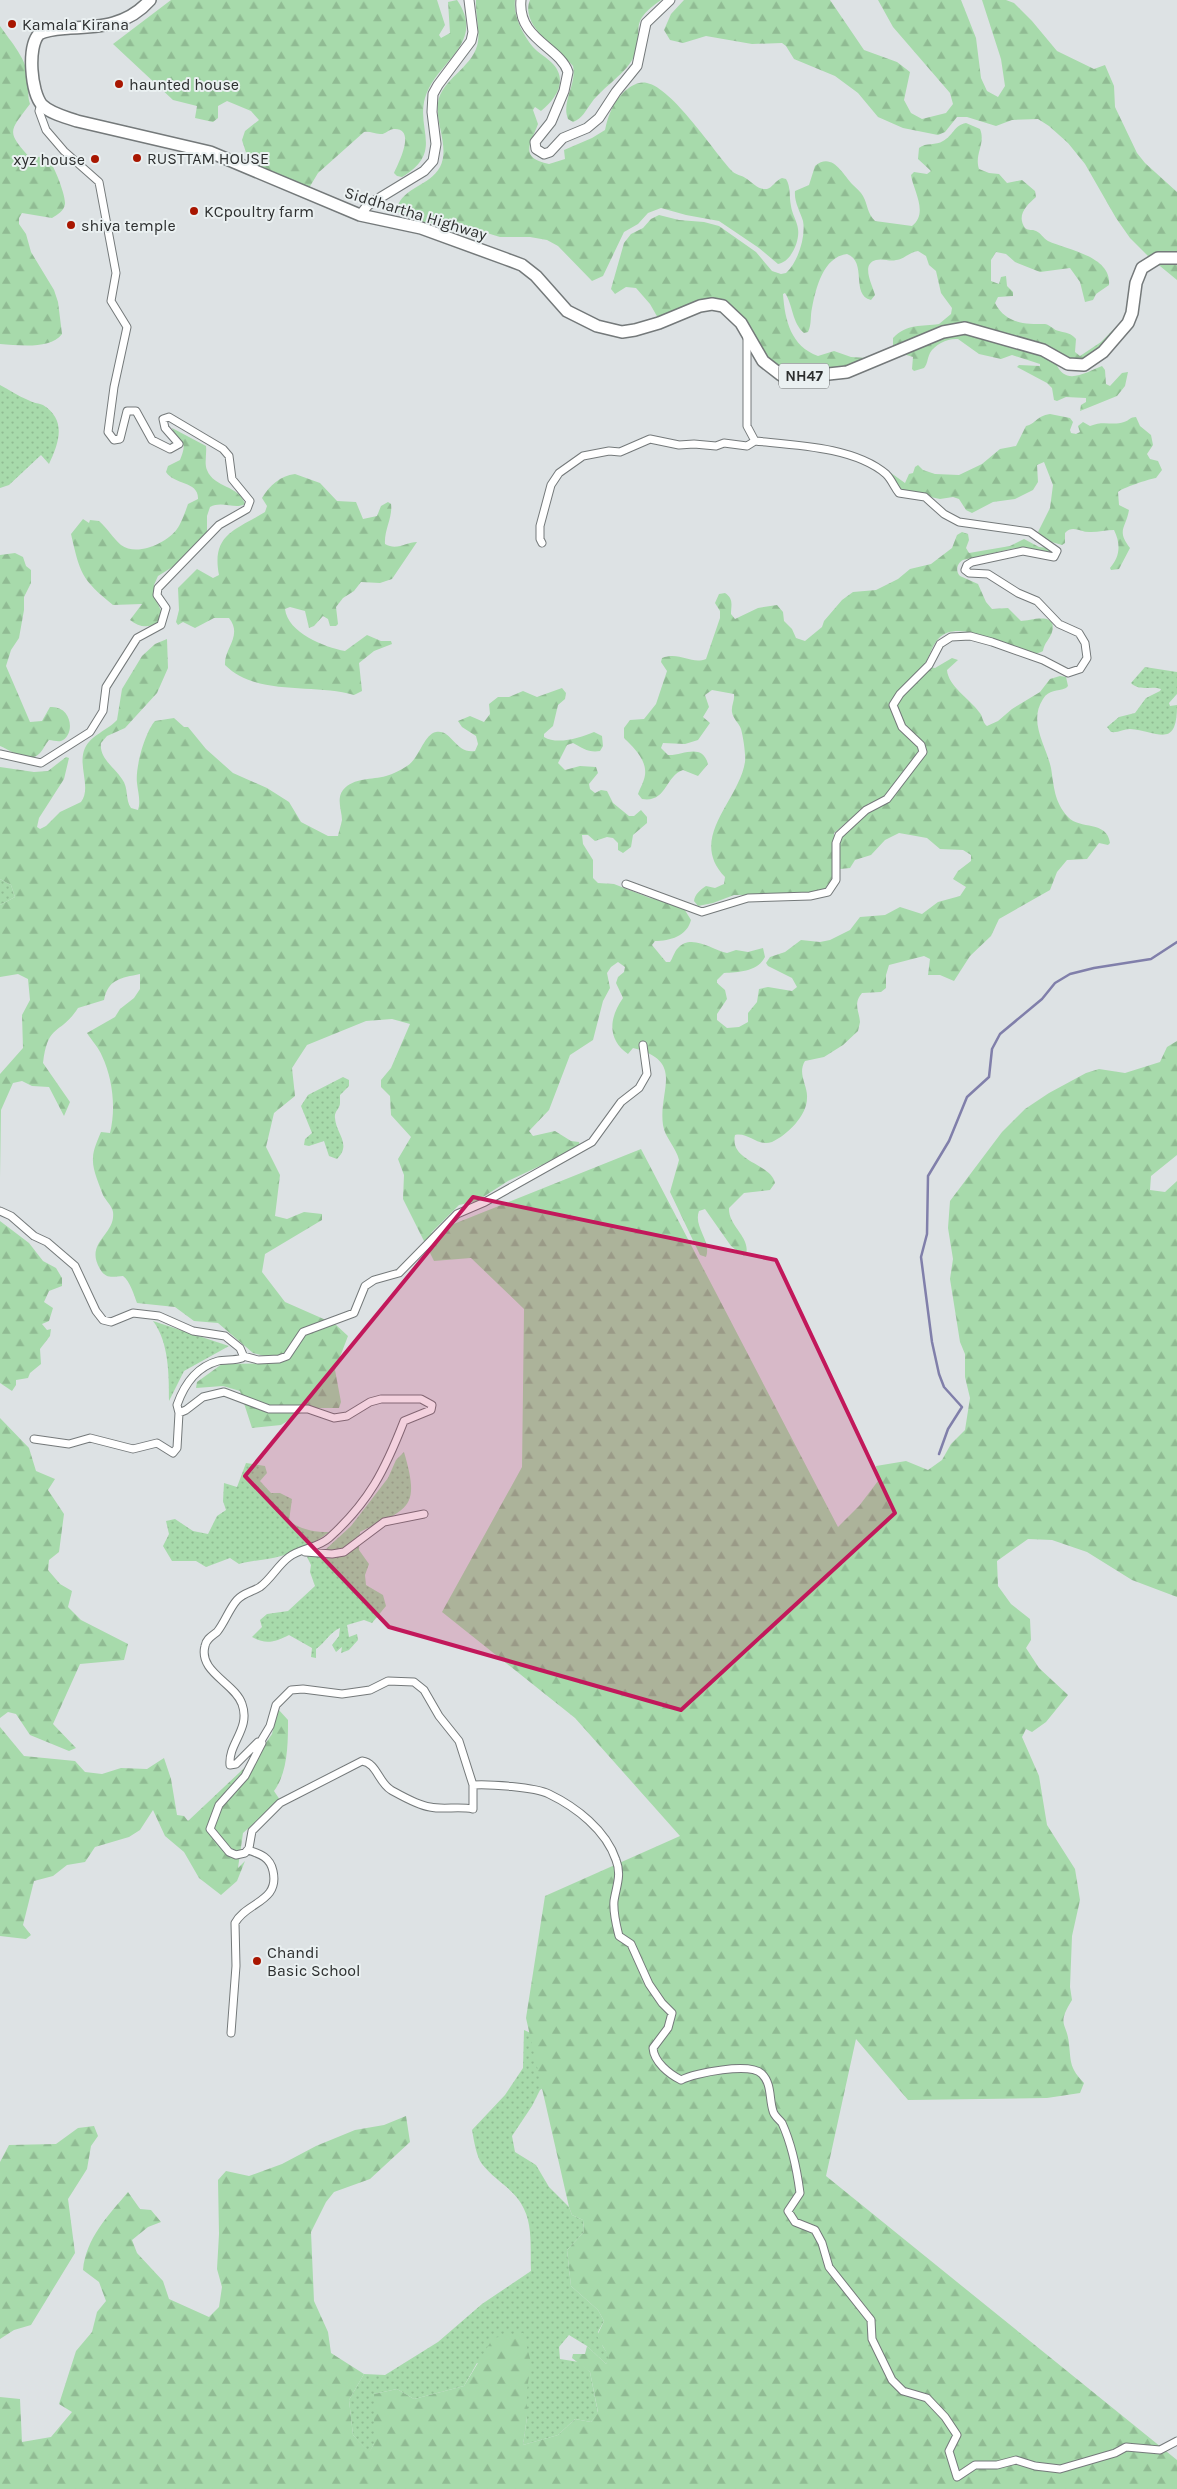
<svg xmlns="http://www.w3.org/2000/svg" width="1177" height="2489" font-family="Karla,sans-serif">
<defs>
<pattern id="grass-dots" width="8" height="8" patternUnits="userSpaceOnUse" patternTransform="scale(1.25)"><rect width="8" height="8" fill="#a7daab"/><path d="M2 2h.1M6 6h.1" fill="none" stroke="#90bb93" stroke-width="1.8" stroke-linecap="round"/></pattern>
<pattern id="forest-firs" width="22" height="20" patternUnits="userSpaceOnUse" patternTransform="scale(1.25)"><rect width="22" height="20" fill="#a7daab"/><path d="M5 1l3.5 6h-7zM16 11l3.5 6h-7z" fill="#90bb93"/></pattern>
</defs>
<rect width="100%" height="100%" fill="#dde2e4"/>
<path fill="url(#grass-dots)" d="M0,385C10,390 18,396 28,400C33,403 38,403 43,405C67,420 59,443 49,464L41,455L9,485L0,488Z
M1145,667L1177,672V694L1169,703L1170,706L1177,705C1177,750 1158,731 1130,729C1124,729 1118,733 1111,732L1107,727L1119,717L1135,713L1146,698L1160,691L1161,689C1151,685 1140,692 1131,683Z
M0,879L11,885L15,897L0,905Z
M343,1077L349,1080V1086L340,1095C340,1098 340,1101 340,1103C340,1109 334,1111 335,1118C336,1134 352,1144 337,1159L329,1156L324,1141L309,1146L304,1145L305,1139L312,1133L301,1106L308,1095Z
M153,1321L229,1346L184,1371L169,1401C169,1375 169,1342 153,1321Z
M404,1452C421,1510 408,1508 360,1532L359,1550L369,1564L365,1575L366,1585L383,1595L386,1606L372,1623L364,1620L347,1625L349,1637L357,1634L358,1640L349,1650L341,1653L342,1647L336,1652L332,1645L339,1636L340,1628C330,1632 325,1643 316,1649V1658L311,1657L312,1648L289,1635C275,1642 266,1645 252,1637L262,1627L260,1620L267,1614L288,1611L315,1586L310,1572L311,1565L307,1557L313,1551L326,1549L351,1526L388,1478L396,1460Z
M246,1463L265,1466L267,1473L260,1481L271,1493H280L292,1499L289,1521C302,1530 314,1532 329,1532C317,1542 296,1552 281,1556C267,1560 253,1560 239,1564L230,1558L206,1567L196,1561H172L163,1546L169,1534L166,1521L175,1519L193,1531L208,1534L217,1516L226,1510L223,1501L224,1483L237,1487Z
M524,2030L558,2045L566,2074L540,2090L532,2106L512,2136L515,2152L536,2165L549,2187L569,2207L572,2215L583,2220L584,2232L567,2250L571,2286L598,2310L604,2321L598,2332L603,2347L610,2357L606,2364L587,2346L569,2335L559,2347L560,2359L579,2362L590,2372L598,2413L591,2422L575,2419L558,2435L523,2445L527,2417V2390L477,2363L464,2386L414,2399L397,2389L374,2394V2444L369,2453L353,2435L349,2400L364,2374L385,2375L438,2342L482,2304L531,2271C530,2251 533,2227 524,2209C515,2189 495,2181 482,2164C476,2156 474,2140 472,2130L505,2095L523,2068Z"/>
<path fill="url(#forest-firs)" d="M171,0H437L445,25L439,35L441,38L450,33L448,2L457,0C487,44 436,61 425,98C416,130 444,152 402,177L397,176L394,173C398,164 417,128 394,129C389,129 385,135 380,134C374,134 370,131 364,132L318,173L309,188L249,162L242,140L245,131L259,120L251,111L227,101L218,106V118L213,122L195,118L197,106L173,100L113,44Z
M476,0H515C513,16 523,35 533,47C538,53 545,56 551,62C569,79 557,98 541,111L535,107L533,110L538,124C531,144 518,157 549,164L565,159L564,150L592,138L605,130C608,115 614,100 626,90C632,86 638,81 647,83C672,88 713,150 731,170C735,175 742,175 747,179C753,183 758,190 767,189C772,188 776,180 782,178L786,179C791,187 789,196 791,206C792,214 797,221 798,229C800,241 791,262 778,264L759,248L719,221L686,215L661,208L648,213L638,224L624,232L603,276L592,281L558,246L547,240L530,237H500L477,230L418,221L399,213L397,208C403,187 430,186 440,167C450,148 435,123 438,103C441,80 471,68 477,46C481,33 475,14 476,0Z
M530,0H661C627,24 645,26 634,56C628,72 602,88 592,102C586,110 582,119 573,122L568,119C561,102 577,84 573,66C560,50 519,26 530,0Z
M684,0H830L864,50L897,62L910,72L904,100L911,113L922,119L946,113L953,104L950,93L893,27L878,0H961L976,38L981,78L987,91L998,97L1005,86L1001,59L982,0H1006L1014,3L1032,21L1057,51L1094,69L1105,65L1114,86L1115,107L1137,153L1145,163L1177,192V280L1149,257L1130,238L1116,218L1085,164L1068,143L1049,126L1038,119L1012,120L996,126L967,117H957L945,132L938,135L903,128L878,117L858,93L835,76L794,59L786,46L782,43L752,44L706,36L683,43L670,40L664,30L671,14Z
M0,26C11,42 28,60 28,80C29,89 27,95 30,104C9,132 6,131 30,158C36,159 41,155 46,157C53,161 66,196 65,204C64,211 57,215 52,218L22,213L19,218V224L26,234L31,252L54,290L58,302L62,334C50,350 18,345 0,344Z
M966,123L980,129C986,144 974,154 979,169L989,173L999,174L1007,183L1022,180L1035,191L1036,197C1027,205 1016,215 1025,228C1029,231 1032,229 1036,231C1041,233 1043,238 1048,241C1067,250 1112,256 1109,285L1096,294L1093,300L1085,302L1080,282L1070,268L1040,272L1015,262L1006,254L996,252L991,260V281L999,284L1001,277L1006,276L1007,286L1013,292V296L998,297L995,303C1006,324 1025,324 1045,324C1051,325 1053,330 1059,331C1066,333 1071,333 1076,339L1075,352L1080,356L1101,342L1117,326L1121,325L1122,327L1084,363L1062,355L1056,363C1065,387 1086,372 1102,366L1105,370L1106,384L1110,386L1122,373L1128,372L1125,386L1117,396L1080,411L1081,405L1086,402V398L1066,397L1057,401L1054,400L1052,388L1047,383L1017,367L1019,365L1040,366V364L1012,355L1001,359L979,354L958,339C948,338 935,344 930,353C927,359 928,363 924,368L914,371L912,369L913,357L900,353L893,347V338C907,323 922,327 939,324L951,314L952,308L941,293L936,271L929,265L926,256L918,251C909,252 905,259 896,260C890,262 883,258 876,260C860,264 873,286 875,295L871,300C850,295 868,262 847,254C823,257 816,288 812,308C810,316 812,324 808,332L804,333C792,323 793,305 785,293L783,294C785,321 791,346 818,356L834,351L851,357L867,358L862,365L786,372L775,369L749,330L711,299L697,301L658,318L650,304L636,288L626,287L615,294L611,289L624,243L631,234L643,228L651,219L659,215L679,220L704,222L719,226L756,252L772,271L781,274L786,273C798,262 806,237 803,221C800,211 794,202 795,191L809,185L815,166C832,152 842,173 852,184C856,188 861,192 863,196C868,205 867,213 875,221L912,226C929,213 913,190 911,175L914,172L927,174L931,171L918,159L919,148C926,142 936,146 943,141C953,136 954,125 966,123Z
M1050,414L1070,418L1073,422L1070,430L1071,433L1076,434L1080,432L1078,426L1083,422L1090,426C1104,420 1112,426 1124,422C1130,420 1130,417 1136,417L1140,426L1151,435L1153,445L1147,454L1150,459L1158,461L1162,470L1156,478C1149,479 1122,488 1118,492L1119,505L1129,510C1126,528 1116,530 1130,548L1119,569L1111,570L1110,568C1120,557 1121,544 1114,530C1106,530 1099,532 1091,532C1081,533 1073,524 1065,533V543L1062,545L1048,541L1038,532L1050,508L1053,485L1044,462L1037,465L1038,482L1033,490L1015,499L993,502L972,513L966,510L959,499L953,497L940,499L902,491L890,475L891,473L905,483L909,474L913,473L915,467L918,465L923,470L935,474L959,475L982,464L1000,449L1016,446L1026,426C1036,424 1036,416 1050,414Z
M172,428L206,446C207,454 204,463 207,470C214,488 239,485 245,504C235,510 222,500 210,507L207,516V532L174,566L158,576L154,585V595L162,613L159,622C149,628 140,628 130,620L142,604L113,605C81,579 80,573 71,534L83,519L89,523L90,520L99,521C107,528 113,538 121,545C137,557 167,543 177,529C181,524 186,510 188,504L198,499C199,481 174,485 166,472L168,466L180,460C189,438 179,444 172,428Z
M295,474L320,483L337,501L356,502L363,519L377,516L381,506L388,502L391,504C393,517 384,530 385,544C397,551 406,542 417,542L392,579L380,583L361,582L354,591L343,598L336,607L338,624L336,626H330L328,619L323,616L314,626L309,628L305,611L290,607L285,609C288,633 324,647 345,651L367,635L381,641H391L392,644L374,651L359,663L362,691L354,695C314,683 257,697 225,665C224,648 243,636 229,618H214L195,628L183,622L178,625L176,622L179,610L178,588L197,569L213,578L219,575C211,534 236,530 265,512L267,506L262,498C270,485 280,476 295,474Z
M962,532L968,534L969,540L966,548L969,553L1010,546L1024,539L1039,547L1050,548L1052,552L1050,554L1026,548H1015L963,560C957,563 955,571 960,576L978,584L986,602L992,609L1008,608L1021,621C1030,621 1058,611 1052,632C1050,639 1044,643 1043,651C1024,665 966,613 939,638C932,645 929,658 924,666L935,668L952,658L958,660L947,670C948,686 970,699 979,712C983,716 982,722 987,726L998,721L1012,709L1040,692L1050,679L1060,676L1066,677L1068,686L1066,688C1057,692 1049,689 1043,699C1028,722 1046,745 1051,768C1054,786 1054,802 1068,817C1080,830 1107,820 1110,843L1108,845L1099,843L1087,859L1067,860L1057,872L1050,890L999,919L991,936L970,956L954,981L940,975H928L930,959L924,956L889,965L886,975V988L881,992L862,993C853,1004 859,1010 860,1022L858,1031L843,1045L824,1057L805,1061C797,1074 808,1085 807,1098C807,1116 787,1135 772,1142C757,1147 749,1132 735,1135C729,1162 771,1163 775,1183L770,1190L744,1193L729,1208C728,1226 751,1237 746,1254L744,1256L731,1246L705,1209L699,1211C693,1227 712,1241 706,1257L700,1255L670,1192L679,1160C676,1147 665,1138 663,1125C658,1090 686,1061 633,1048L628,1054C607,1039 609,1018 623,998L616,983L618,977L624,972L625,967L618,962L611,967L607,973L610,988L603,1001L593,1040L570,1055L549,1110L529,1131L533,1136L555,1131L571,1141L579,1142L580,1147L508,1181L477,1201L459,1205L431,1233L641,1149L838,1527L859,1506L878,1481L876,1466L906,1461L928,1470L942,1460L951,1444L965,1430L970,1398L965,1377V1354L960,1342L950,1279L953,1259L948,1228L950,1201L1002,1132L1025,1109L1049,1093L1086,1073L1099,1069L1125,1073L1160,1062L1167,1047L1177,1041V1155L1151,1176L1150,1190L1165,1192L1177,1181V1597L1132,1580L1087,1552L1052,1540L1028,1539L997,1561L998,1586L1011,1604L1030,1619L1031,1640L1026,1648L1039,1668L1068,1695L1046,1722L1032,1732L1026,1729L1022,1737L1039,1776L1047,1825L1075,1869L1080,1900L1072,1936L1070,1987L1072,2000C1056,2026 1067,2022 1069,2044C1071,2064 1070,2068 1084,2083L1080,2093L1047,2098L908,2100L856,2039L826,2176L1177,2460V2489H0V2397L20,2399L22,2442L51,2437L72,2412L59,2404L76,2351L92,2332L97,2312L106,2301L99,2282L83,2270C86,2238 108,2216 128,2192L140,2209L151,2210L161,2222L148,2227L132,2240L137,2253L163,2281L169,2299L209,2317L219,2307L222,2287L217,2269L219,2234L218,2180L226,2171L249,2176L282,2164L316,2146L355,2130L384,2125L406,2116L410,2142L370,2179L334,2192L326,2202L311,2232L314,2301L328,2332L331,2353L364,2374L349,2400L353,2435L369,2452L374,2444V2394L397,2389L414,2399L464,2386L493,2338L523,2333L531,2362L527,2390V2417L523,2445L558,2435L575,2419L591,2422L598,2412L590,2372L572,2358L573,2354H585L587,2346L606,2364L609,2357L597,2336L604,2321L598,2310L571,2286L567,2250L584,2232L583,2220L572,2215L569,2207L526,2018L545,1896L680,1836L575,1718L442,1612L522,1467L524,1309L471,1258L434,1261L403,1199L404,1175L398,1159L411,1137L391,1115L390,1096L381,1087V1080L391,1068L410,1024L392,1019L366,1021L307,1045L292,1068L295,1096L274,1113L266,1147L280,1175L275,1216L287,1219L304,1212L322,1214V1220L265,1254L262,1272L285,1302L335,1324L348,1336L335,1370L341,1402L339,1408H309L281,1425L252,1428L240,1391L223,1386L196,1388L197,1382L222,1364L281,1363L285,1356L268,1357L253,1353L218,1323L194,1321L175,1307L137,1303C134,1295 130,1281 123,1276C112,1277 106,1279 100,1269C84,1242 116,1235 113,1212C112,1206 106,1201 103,1195C99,1184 92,1169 93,1158C93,1150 98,1139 101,1132L110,1133C116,1109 113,1079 102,1056C99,1048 92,1041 87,1033L115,1017L120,1009L134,998L140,989V974C121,978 108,979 104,1000L78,1008C60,1036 48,1022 43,1063L70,1102L64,1116L49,1087L32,1086L22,1081L13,1083L1,1110L0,1178V1074L23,1048L22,1015L30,1000L28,979L18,974L0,977V905L15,897L11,885L0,879V767L34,772L48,771L66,757L69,758L64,779L39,818L37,827L40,829L46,826L60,812L81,802C92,788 77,765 85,748C91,735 108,730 117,720L122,689L142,656L155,644L167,639L168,668L157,693L125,728L107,736L101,743C99,758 114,767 122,779C129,788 125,800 131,808L138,810L139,806C140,798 138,792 137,783C135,768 145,732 155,721L174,718L184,727H188L206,749L233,773L267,788L289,802L301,822L328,836H338C339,831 341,825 342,820C342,811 336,799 343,790C354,777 372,780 386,776C393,774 401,770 407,766C419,759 424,734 436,732C452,729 455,754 475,751L478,744L476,736L462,727L458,721L470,716L484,722L490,714L489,704L498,697H509L523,691L537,697L562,688L566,693L565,699L558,705L553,726L544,734V737C557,745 580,738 594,732L602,736L603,746L600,751C589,753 582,748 573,743L567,745L558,763L565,770L580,766L596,767L598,773L589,784L590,789L595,793L601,790L607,791L613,803L629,816H634L641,810L647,817V823L633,835L631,847L623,853L618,850V843L613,838L607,837L595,841L588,835H582L583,844L593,860V878L598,883L614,884L650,898L678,904L683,907L691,920C687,936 670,941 655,941L652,945L666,962H670C673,958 674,952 678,948C691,933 713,950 727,953L736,950L748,952L763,948L765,957C757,972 739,972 724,973L717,980V983L725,990L727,999L717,1014V1020L727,1028L739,1027L748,1022V1013L757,1002L759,989L768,987L792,991L797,987L792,978L768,966L766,963L770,957L785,952L801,940L820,942L830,940L850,930L860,917L885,915L900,907L922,914L938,902L960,896L966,887L953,879L958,871L971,861V855L963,850L940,849L927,838L899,833L885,840L871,855L855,860L850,868L840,869V838L873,807L869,803L834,833V881L828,888L816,894L734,895L713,903L698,906L694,901C695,894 700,890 706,886L715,888L724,884L725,877C687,838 739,801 745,762C746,755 743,736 741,729C739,723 733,719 732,712C731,706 735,700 734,694L712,690L705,695L709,707L703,717L710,723L698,740L685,744L663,743L661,748L668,755C682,756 702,742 708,764L698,776L683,770C665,776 667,803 642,799L638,794C640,788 644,782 645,775C647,760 634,748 624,738V728L630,720L644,719L656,704L667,671L661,662L662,658C680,651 691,665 706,659L720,618V611L715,603L719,594L725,593C734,599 731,605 731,614L735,619L758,608L777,605L783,612L784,621L792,629L796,638L805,641L822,627L824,621L842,600L853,592L876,590L898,579L910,569L931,564L952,548L957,535Z
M15,553L23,557L26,566L31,570V583L24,597V610L19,638L11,650L6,666L30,722L42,721L50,707C72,705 76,735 61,741C57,742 53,740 49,740C45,744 44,749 40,753C30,765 10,750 0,746V555Z
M0,1221L29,1243L43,1261L56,1268L62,1278V1286L49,1291L44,1302L53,1308L49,1321L42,1324L47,1330L51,1329L50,1336L40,1349L41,1364L30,1373L28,1378L16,1380V1385L12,1391L0,1383Z
M0,1418L29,1448L36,1471L55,1479L48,1490L64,1514L59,1552L49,1560L48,1570L60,1584L72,1591L68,1607L81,1620L128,1644L124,1660L80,1664L53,1724L76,1748L69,1751L30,1735L16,1714L8,1712L0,1718Z
M278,1709L288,1720C288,1743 288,1772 274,1791L280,1800L243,1833L238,1868L245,1861L237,1881L221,1895L199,1878L184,1852L165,1836L153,1810L140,1830L129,1837L95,1847L85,1862L67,1865L53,1876L34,1881L23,1925L31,1935L26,1939L0,1936V1727L24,1756L75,1761L85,1772L102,1774L121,1768L147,1769L164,1758L171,1779L177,1815L184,1816L188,1821L257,1756L272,1734Z
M94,2126L98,2136L91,2146L87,2169L68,2199L75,2253L31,2325L14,2330L0,2339V2162L9,2145L56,2144L78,2128Z"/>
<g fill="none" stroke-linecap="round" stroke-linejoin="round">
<path stroke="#807faa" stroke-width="2.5" d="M939,1454L948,1429L962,1407L944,1387L939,1374L932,1342L921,1257L927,1234L928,1176L949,1141L967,1097L989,1077L992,1049L1000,1034L1042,999L1055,983L1070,974L1094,968L1151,959L1177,942"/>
<g stroke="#74797a" stroke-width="9">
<path id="minor" d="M747,334V426L755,441
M542,543L540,539V526L551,485L559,473L583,456L609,451L620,452L650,439L679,445L694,444L716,446L724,443L747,446L755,441C795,445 855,447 886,474C892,480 894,487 899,493L925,497L944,514L959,522L1030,532L1057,551L1054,557L1023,551L972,562L967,565L965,570L969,573L988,574L1018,593L1037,601L1059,624L1079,633L1085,643L1087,658L1080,669L1068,673L1043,660L992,642L970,636L951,637L940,644L929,665L900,694L893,705L902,727L921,745L923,752L887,799L866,810L839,835L836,843V880L828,892L810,896L748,898L702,912L626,884
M0,754L41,763L90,732L103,711L106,687L137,638L161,625L166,608L157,595L158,588L219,525L247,509L250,501L232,479L229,456L223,449L169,417L163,419L165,428L179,444L170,449L152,440L136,411H127L120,439L114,440L108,432L114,387L127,327L111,301L116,273L99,182L64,151L46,130L39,111L41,104
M0,1211L11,1216L34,1236L47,1242L75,1266L96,1311L103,1320L111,1322L133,1313L159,1316L193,1331L225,1336L240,1348L243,1355L242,1358C234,1361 226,1359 218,1361C196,1367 184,1385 177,1405L179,1413L186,1410L203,1397L224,1392L269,1409H308L334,1418L347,1416L370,1402L381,1399H421L432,1405L431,1410L404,1421C385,1470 369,1502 329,1538C318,1548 301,1548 289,1557C278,1565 271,1579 260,1587C252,1592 243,1593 237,1600C229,1609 225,1622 217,1632C212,1636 206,1639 205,1646C198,1672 235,1683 242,1704C251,1729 228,1743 230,1765L236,1764L258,1742L262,1743L245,1776L219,1805L210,1829L229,1852L236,1855L245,1853L249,1848L252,1831L280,1803L362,1761C377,1763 378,1782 391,1790C402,1796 417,1805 430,1807C444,1810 458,1806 473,1809V1785L459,1741L439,1716L424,1690L414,1682L388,1681L370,1690L342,1694L303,1689L291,1690L276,1705L270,1726L261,1741
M243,1356L258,1360L279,1359L287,1356L303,1332L354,1313L365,1286L374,1280L399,1273L457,1214L485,1202L592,1142L621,1102L639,1088L647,1074L643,1045
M34,1439L69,1444L90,1438L133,1449L157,1443L173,1453L177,1448L179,1413
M305,1552L332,1554L344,1552L384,1522L424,1514
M473,1785C489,1784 535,1787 549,1794C576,1807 606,1830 616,1860C622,1875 616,1887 614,1901C613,1913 616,1924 619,1936L631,1944L649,1984L662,2003L672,2013L668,2028L653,2048C654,2062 669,2074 681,2080C695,2073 750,2062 762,2074C772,2084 769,2099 773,2111C774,2116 779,2119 782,2123C792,2145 797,2170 800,2193L788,2211L795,2222L815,2230L822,2243L829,2267L871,2320L872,2339L892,2380L903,2391L927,2398L945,2417L957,2435L949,2451L957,2477L975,2465H997L1016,2460L1035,2466L1060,2469L1115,2453L1126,2447L1160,2450L1177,2441
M231,2033L236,1966L235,1923C246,1902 280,1902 273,1871C270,1857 260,1854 248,1850"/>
</g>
<g stroke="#74797a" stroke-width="11">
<path id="tertiary" d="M521,0C517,39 560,47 568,72L564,91L551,122L535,142L536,149L544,154L550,152L563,138L587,128L599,118L616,92L637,66L646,23L670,0
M360,215L368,205L424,171L433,161L436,144L432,112L433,94L438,85L471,41L473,32L469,0"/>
</g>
<g stroke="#74797a" stroke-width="14">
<path id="trunk" d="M150,0C128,25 101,27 70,28C60,29 48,29 39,34C27,47 31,92 42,105C51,114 66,117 77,121L210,152L360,215L421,228L506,259L522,265L536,276L567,311L597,326L622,332L635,330L659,323L700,306L712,304L723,306L741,323L763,361L781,375L801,377L847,372L943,332L965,328L1043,350L1068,364L1084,365L1103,352L1128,323L1132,313L1136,283L1142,268L1158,258H1177"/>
</g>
<use href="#minor" stroke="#fff" stroke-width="7"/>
<use href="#tertiary" stroke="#fff" stroke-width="9"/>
<use href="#trunk" stroke="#fff" stroke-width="11"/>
</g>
<path fill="#c2185b" fill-opacity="0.2" stroke="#c2185b" stroke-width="4" stroke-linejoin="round" d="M473,1197L776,1260L895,1513L681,1710L389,1627L245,1476Z"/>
<g fill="#a81600" stroke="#eaf0f1" stroke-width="2">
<circle cx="12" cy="24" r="5"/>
<circle cx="119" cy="84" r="5"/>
<circle cx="137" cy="158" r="5"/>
<circle cx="95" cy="159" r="5"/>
<circle cx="194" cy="211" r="5"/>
<circle cx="71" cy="225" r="5"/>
<circle cx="257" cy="1961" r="5"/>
</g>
<g text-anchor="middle" stroke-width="4" stroke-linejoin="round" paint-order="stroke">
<rect fill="#eaf0f1" stroke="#666969" stroke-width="1" x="779" y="363.5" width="50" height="25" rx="4"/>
<g font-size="15" font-weight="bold" fill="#2d2f2f">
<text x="804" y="381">NH47</text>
</g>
<g font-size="16" fill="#2d2f2f" stroke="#eaf0f1" text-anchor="start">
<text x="22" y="30">Kamala Kirana</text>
<text x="129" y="90">haunted house</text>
<text x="147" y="164">RUSTTAM HOUSE</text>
<text x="85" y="165" text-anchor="end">xyz house</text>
<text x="204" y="217">KCpoultry farm</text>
<text x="81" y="231">shiva temple</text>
<text x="267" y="1958">Chandi<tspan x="267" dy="18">Basic School</tspan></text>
</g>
<g font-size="16" fill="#2d2f2f" stroke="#eaf0f1">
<text transform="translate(416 213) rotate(17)" y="6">Siddhartha Highway</text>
</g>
</g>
</svg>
